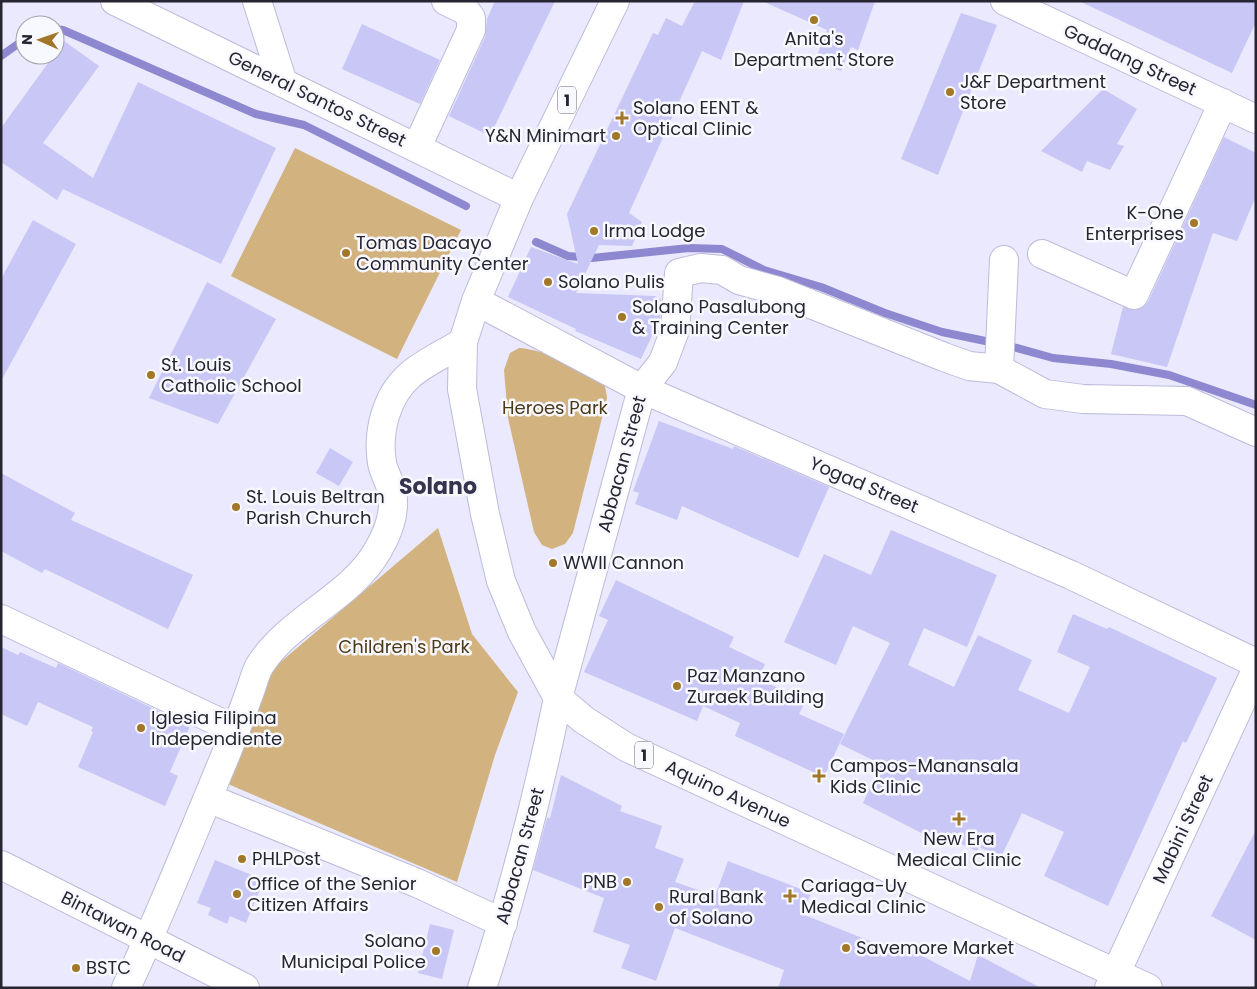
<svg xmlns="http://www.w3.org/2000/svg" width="1257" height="989" font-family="Poppins,sans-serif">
<rect width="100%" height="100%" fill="#eae9fd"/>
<path fill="#d2b380" d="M295,148L461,230L397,359L231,276Z
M519,348C535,348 582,365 596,374C604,380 606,388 607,398L573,533L565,544L552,549L542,545L534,532L508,418L504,370L510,353Z
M438,528L472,634L518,692L495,755L457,882L228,784L270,671Z"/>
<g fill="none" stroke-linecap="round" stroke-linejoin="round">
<path stroke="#8e88d0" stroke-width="8" d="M55,29L63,30L256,114L304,125L466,206
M1,56L25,39
M536,242L568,256L592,258L689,248L722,249L764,270L821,287L885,313L942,332L995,343
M1006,345L1053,358L1111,364L1169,375L1256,405"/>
</g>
<path fill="#c9c7f5" d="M495,1H555L490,136L449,116L485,37L487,19Z
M695,1H744L721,60L702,51L629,213L642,222L632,246L599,245L576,293L655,296L661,299L660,319L641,359L575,331L576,329L508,297L531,247L578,264L567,214L653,33L658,35L666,18L682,26Z
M762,1H875L858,50L851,47L841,71L815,60L827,30Z
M1079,1H1256V22L1232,73Z
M961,13L997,25L938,175L901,159Z
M362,24L440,60L420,104L342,69Z
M64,41L99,66L43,143L93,178L138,82L276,148L221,264L63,189L57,200L1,162V128Z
M1103,89L1137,109L1117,144L1124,146L1110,170L1087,161L1082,172L1041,151Z
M1224,137L1256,153V196L1237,241L1213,233L1167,367L1111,354L1123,307L1136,310L1143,307L1148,302Z
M33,220L76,244L1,381V279Z
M207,282L276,319L218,424L149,398Z
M659,421L733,449L734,446L829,487L798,558L682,506L677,520L635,504L639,493L633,491Z
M330,448L353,462L339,486L316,473Z
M1,473L75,513L71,520L193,575L168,629L45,569L42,573L1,551Z
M891,530L997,575L967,647L924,628L908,665L954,687L978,635L1032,660L1018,690L1069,713L1090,667L1057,652L1073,614L1107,629L1109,627L1217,678L1186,743L1183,741L1108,906L1044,876L1064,832L1022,813L1001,857L979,847L977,851L932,831L929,837L863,803L881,764L840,744L890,643L853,626L836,665L784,642L824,554L871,575Z
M616,580L734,637L729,647L765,664L758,679L806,700L799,714L844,734L824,777L735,736L740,723L703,706L697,721L584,672L608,620L599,616Z
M1,647L18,655L20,652L56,668L58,663L190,726L170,772L178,776L165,806L78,767L93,732L91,731L93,727L38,702L27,726L1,714Z
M561,775L622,806L620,811L662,826L655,848L684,859L675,882L715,896L728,861L811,893L802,914L900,953L903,946L970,981L978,955L1041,988H778L784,970L675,928L656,981L621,968L630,945L593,932L604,898L533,870L547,818H550Z
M1256,830V940L1211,916Z
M215,860L264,880L246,923L230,916L227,924L208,915L211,908L197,903Z
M430,924L454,930L442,979L418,973Z"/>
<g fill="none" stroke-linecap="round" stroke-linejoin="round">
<g stroke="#bcbbdb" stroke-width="30">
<path id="minor" d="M115,1L519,198
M257,1L283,83
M1005,1L1256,119
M417,147L471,30V18L465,10L446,1
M1042,254L1134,295L1223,103
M476,301L642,389L1071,575L1256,663
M999,369L1004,260
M1,619L236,730
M558,698L642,389L663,362L675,330L679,273L701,268L722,270L739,280L778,291L944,357L969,366L999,369L1045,394L1083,399L1187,401L1256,432
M208,798L417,883L503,923
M126,988C162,911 193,833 226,754C234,734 242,714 249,694C253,684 255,673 260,665C290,618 351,598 378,550C388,533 396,512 392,492C390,482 384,473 382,463C377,432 386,396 410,375C425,362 446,353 463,342
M1109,988L1256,670"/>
</g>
<g stroke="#bcbbdb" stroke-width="30">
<path id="major" d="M615,1L519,198L476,301L463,342L462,389L485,514L501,581L522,632L558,698L584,720L626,747L1148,988
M1,865L245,988
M482,988C513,893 538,796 558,698"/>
</g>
<use href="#minor" stroke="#fff" stroke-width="28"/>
<use href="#major" stroke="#fff" stroke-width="28"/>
</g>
<g fill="#a27727" stroke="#f8f8ff" stroke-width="2">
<circle cx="814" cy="20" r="5"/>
<circle cx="950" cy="92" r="5"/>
<path d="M619.5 110.5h5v5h5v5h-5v5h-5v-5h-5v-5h5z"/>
<circle cx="616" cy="136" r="5"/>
<circle cx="1194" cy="223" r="5"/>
<circle cx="594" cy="231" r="5"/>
<circle cx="346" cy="253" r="5"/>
<circle cx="548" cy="282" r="5"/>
<circle cx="622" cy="317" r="5"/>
<circle cx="151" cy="375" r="5"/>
<circle cx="236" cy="507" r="5"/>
<circle cx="553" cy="563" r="5"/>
<circle cx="677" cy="686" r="5"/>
<circle cx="141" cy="728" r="5"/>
<path d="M816.5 768.5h5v5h5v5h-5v5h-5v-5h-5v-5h5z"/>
<path d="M956.5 811.5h5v5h5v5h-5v5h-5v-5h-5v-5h5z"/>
<circle cx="242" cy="859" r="5"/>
<circle cx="627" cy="882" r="5"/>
<circle cx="237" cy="894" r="5"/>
<path d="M787.5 888.5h5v5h5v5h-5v5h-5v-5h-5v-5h5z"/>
<circle cx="659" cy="907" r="5"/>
<circle cx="846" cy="948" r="5"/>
<circle cx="436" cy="951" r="5"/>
<circle cx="76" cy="968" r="5"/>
</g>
<g text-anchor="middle" stroke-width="5" stroke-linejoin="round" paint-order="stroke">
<g fill="#f8f8ff" stroke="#65646f" stroke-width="1">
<rect x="558" y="86.5" width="18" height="27" rx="4"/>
<rect x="635" y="741.5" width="18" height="27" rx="4"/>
</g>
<g font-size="16" font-weight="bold" fill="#262531">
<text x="567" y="106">1</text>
<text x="644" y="761">1</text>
</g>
<g font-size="18" fill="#262531" stroke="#f8f8ff" text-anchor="start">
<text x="814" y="45" text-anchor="middle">Anita's<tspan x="814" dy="21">Department Store</tspan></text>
<text x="960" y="88">J&amp;F Department<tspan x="960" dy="21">Store</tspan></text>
<text x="633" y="114">Solano EENT &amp;<tspan x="633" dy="21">Optical Clinic</tspan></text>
<text x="606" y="142" text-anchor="end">Y&amp;N Minimart</text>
<text x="1184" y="219" text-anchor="end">K-One<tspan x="1184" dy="21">Enterprises</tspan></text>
<text x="604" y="237">Irma Lodge</text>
<text x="356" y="249">Tomas Dacayo<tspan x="356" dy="21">Community Center</tspan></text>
<text x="558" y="288">Solano Pulis</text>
<text x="632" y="313">Solano Pasalubong<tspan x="632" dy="21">&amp; Training Center</tspan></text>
<text x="161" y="371">St. Louis<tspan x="161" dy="21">Catholic School</tspan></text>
<text x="246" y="503">St. Louis Beltran<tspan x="246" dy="21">Parish Church</tspan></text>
<text x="563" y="569">WWII Cannon</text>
<text x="687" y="682">Paz Manzano<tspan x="687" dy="21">Zuraek Building</tspan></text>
<text x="151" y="724">Iglesia Filipina<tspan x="151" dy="21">Independiente</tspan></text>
<text x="830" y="772">Campos-Manansala<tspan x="830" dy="21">Kids Clinic</tspan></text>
<text x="959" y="845" text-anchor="middle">New Era<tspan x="959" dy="21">Medical Clinic</tspan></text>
<text x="252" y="865">PHLPost</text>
<text x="617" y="888" text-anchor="end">PNB</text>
<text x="247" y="890">Office of the Senior<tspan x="247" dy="21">Citizen Affairs</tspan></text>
<text x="801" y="892">Cariaga-Uy<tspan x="801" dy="21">Medical Clinic</tspan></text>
<text x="669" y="903">Rural Bank<tspan x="669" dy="21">of Solano</tspan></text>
<text x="426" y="947" text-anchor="end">Solano<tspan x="426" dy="21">Municipal Police</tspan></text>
<text x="856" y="954">Savemore Market</text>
<text x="86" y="974">BSTC</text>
</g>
<g font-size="18" fill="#262531" stroke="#f8f8ff">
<text transform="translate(1130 60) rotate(25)" y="6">Gaddang Street</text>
<text transform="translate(317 99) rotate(26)" y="6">General Santos Street</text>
<text transform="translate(622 464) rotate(-75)" y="6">Abbacan Street</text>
<text transform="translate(864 485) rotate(23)" y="6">Yogad Street</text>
<text transform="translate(728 794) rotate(25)" y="6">Aquino Avenue</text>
<text transform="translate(1183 829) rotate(-65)" y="6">Mabini Street</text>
<text transform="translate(520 856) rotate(-75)" y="6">Abbacan Street</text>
<text transform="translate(123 927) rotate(27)" y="6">Bintawan Road</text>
</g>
<g font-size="18" fill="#4c3918" stroke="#f8f8ff">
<text x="555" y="414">Heroes Park</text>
<text x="404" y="653">Children's Park</text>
</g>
<g font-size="22" font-weight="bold" fill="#35334d" stroke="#f8f8ff">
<text x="438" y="494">Solano</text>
</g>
</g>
<rect width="1257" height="989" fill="none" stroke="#262531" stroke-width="5"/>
<g transform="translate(40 40) rotate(272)"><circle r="24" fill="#f8f8ff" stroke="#a4a4ad"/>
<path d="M0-4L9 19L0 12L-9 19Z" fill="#a27727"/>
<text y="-8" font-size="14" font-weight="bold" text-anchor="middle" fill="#262531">N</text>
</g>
</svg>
